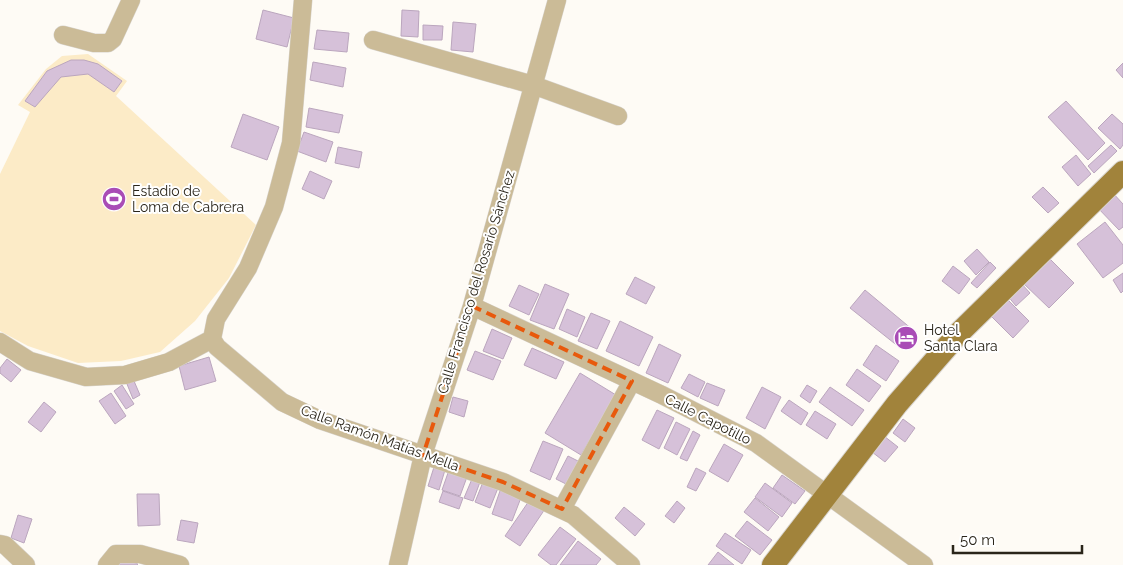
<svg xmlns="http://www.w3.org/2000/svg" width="1123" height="565" font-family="Raleway,sans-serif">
<rect width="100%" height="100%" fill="#fefbf5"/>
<path fill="#fcebc7" d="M88,54L127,81L116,96L256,225L229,278L195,321L160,352L121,361L78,363L28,346L0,331V174L30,112L18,105L46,69L62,56Z"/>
<path fill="#d6c1d9" stroke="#bba6be" d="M263,10L294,18L287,47L256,39Z
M402,10L419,11L418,37L401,36Z
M453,22L476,24L473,52L451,50Z
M423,25L443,26L442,40H423Z
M317,30L349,33L347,52L314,49Z
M71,60H84L98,64L122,81L114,92L88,74L61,77L35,107L25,101L47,71Z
M313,62L346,68L343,87L310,80Z
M1123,63V78L1116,70Z
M1066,101L1105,143L1088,160L1048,117Z
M309,108L343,115L339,133L306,127Z
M243,114L279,127L267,160L231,147Z
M1112,114L1123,124V145L1120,149L1098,128Z
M304,132L333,142L326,162L297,151Z
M1111,145L1117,151L1094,173L1088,166Z
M338,147L362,152L359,168L335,163Z
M1076,155L1091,174L1078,186L1062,167Z
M310,171L332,181L324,199L302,189Z
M1043,187L1059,203L1048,213L1032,197Z
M1112,192L1123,204V227L1119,230L1096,206Z
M1105,222L1123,245V263L1103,278L1077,244Z
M977,249L989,262L976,275L964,261Z
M1047,256L1074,283L1049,308L1022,282Z
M990,262L996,268L977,288L971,283Z
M953,266L970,279L959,294L942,281Z
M1123,273V291L1121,293L1113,280Z
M635,277L655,287L646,304L626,294Z
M1020,282L1030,293L1016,306L1007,295Z
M545,284L569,294L554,329L530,320Z
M519,285L539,294L529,315L509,306Z
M865,290L913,330L899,347L850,308Z
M1006,298L1029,321L1013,338L990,315Z
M567,309L585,317L577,337L559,329Z
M591,313L610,321L597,349L578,341Z
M620,321L653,337L639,366L606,351Z
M492,329L512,338L503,359L483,351Z
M659,344L681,355L668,383L646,373Z
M876,345L899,361L886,381L863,365Z
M532,348L564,362L556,379L524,365Z
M475,351L501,361L493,380L467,370Z
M209,357L216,381L185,390L179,366Z
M7,359L21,370L11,382L0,373V368Z
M857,369L881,386L869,402L846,385Z
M580,373L616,395L581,455L545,433Z
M689,374L705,382L698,397L681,388Z
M134,381L140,395L133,399L127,384Z
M707,383L725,390L718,406L700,398Z
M122,385L134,404L126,409L114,391Z
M807,385L817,391L810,403L800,396Z
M762,387L781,397L765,429L746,418Z
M830,387L864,410L852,426L819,402Z
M111,393L126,416L115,424L99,401Z
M453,397L468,401L464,417L449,412Z
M789,400L808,413L801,425L781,411Z
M44,402L56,412L41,432L28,422Z
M657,410L674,418L659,449L642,440Z
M815,411L836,424L827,439L806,425Z
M903,419L915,428L905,442L893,433Z
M676,422L690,429L677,455L664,448Z
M693,431L700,435L687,461L680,458Z
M884,436L898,447L885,462L872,452Z
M543,441L563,449L550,480L530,471Z
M724,444L743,455L728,482L709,471Z
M568,456L580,462L568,485L556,479Z
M434,467L445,470L439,490L428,486Z
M696,468L706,473L696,491L687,487Z
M449,470L467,477L460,496L442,490Z
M782,475L805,491L795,504L773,488Z
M472,479L480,482L473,501L464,498Z
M483,482L498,488L490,508L475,502Z
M765,483L792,503L782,517L755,497Z
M501,488L522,495L512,521L492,514Z
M443,491L463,498L459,509L439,502Z
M137,494H159L160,525L138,526Z
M531,498L545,509L520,546L505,536Z
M755,498L779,517L768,531L744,512Z
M677,501L685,508L674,523L665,516Z
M624,507L645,524L635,536L615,518Z
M18,515L32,519L24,543L11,538Z
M181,520L198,523L194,543L177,540Z
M747,521L772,540L760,555L735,536Z
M560,527L576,539L556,565H551L538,555Z
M725,533L751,550L742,564L716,546Z
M578,541L601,559L596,565H560Z
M718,552L734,565H708Z
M119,557L138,564L137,565H116Z"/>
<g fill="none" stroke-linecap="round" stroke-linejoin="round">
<g stroke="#d8d4ce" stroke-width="19">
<path id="minor" d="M303,0L291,143L274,207L248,268L216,319L212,339L217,347L282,402L320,420L503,482L573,515L631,565
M63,35L94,43H108L113,39L131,0
M373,40L533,85L618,116
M472,306L662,395L756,443L924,565
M0,342L30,361L86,377L125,375L169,362L212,339
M562,509L632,381
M0,544L5,545L26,565
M107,565L116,554H140L180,565
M398,565L423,455L472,306L557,0"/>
</g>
<g stroke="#d8d4ce" stroke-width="24">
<path id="major" d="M773,565L897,404L959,333L1123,172"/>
</g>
<use href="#minor" stroke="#cbbb97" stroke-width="18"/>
<use href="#major" stroke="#a1833b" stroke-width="22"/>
</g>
<path fill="none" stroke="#e8590c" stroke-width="4" stroke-dasharray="10 6" stroke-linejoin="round" d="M472,306L632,381L562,509L503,482L423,455Z"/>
<defs>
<g id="stadium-disc" transform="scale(1.25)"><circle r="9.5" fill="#a94cb6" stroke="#fff"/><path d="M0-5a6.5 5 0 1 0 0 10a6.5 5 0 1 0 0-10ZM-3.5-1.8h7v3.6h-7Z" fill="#fff"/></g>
<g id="hotel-disc" transform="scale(1.25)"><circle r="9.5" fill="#a94cb6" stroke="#fff"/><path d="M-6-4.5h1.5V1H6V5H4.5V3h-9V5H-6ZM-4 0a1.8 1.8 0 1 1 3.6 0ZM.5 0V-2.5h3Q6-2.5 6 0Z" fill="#fff"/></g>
</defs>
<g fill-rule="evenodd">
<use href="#stadium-disc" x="114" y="199"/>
<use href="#hotel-disc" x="906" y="338"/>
</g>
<g text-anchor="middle" stroke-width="4" stroke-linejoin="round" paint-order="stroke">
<g font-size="14" fill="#2a251a" stroke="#fff" text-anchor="start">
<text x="132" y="196">Estadio de<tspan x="132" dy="16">Loma de Cabrera</tspan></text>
<text x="924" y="335">Hotel<tspan x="924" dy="16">Santa Clara</tspan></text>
</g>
<g font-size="14" fill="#2a251a" stroke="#fff">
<text transform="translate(476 282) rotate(-73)" y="5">Calle Francisco del Rosario Sánchez</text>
<text transform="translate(708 419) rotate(27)" y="5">Calle Capotillo</text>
<text transform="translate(380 438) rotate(20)" y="5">Calle Ramón Matías Mella</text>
</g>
</g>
<path d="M953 545v8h129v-8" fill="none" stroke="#2a251a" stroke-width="2.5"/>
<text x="960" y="545" font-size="15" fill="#2a251a" stroke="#ffffff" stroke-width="4" paint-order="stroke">50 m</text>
</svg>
